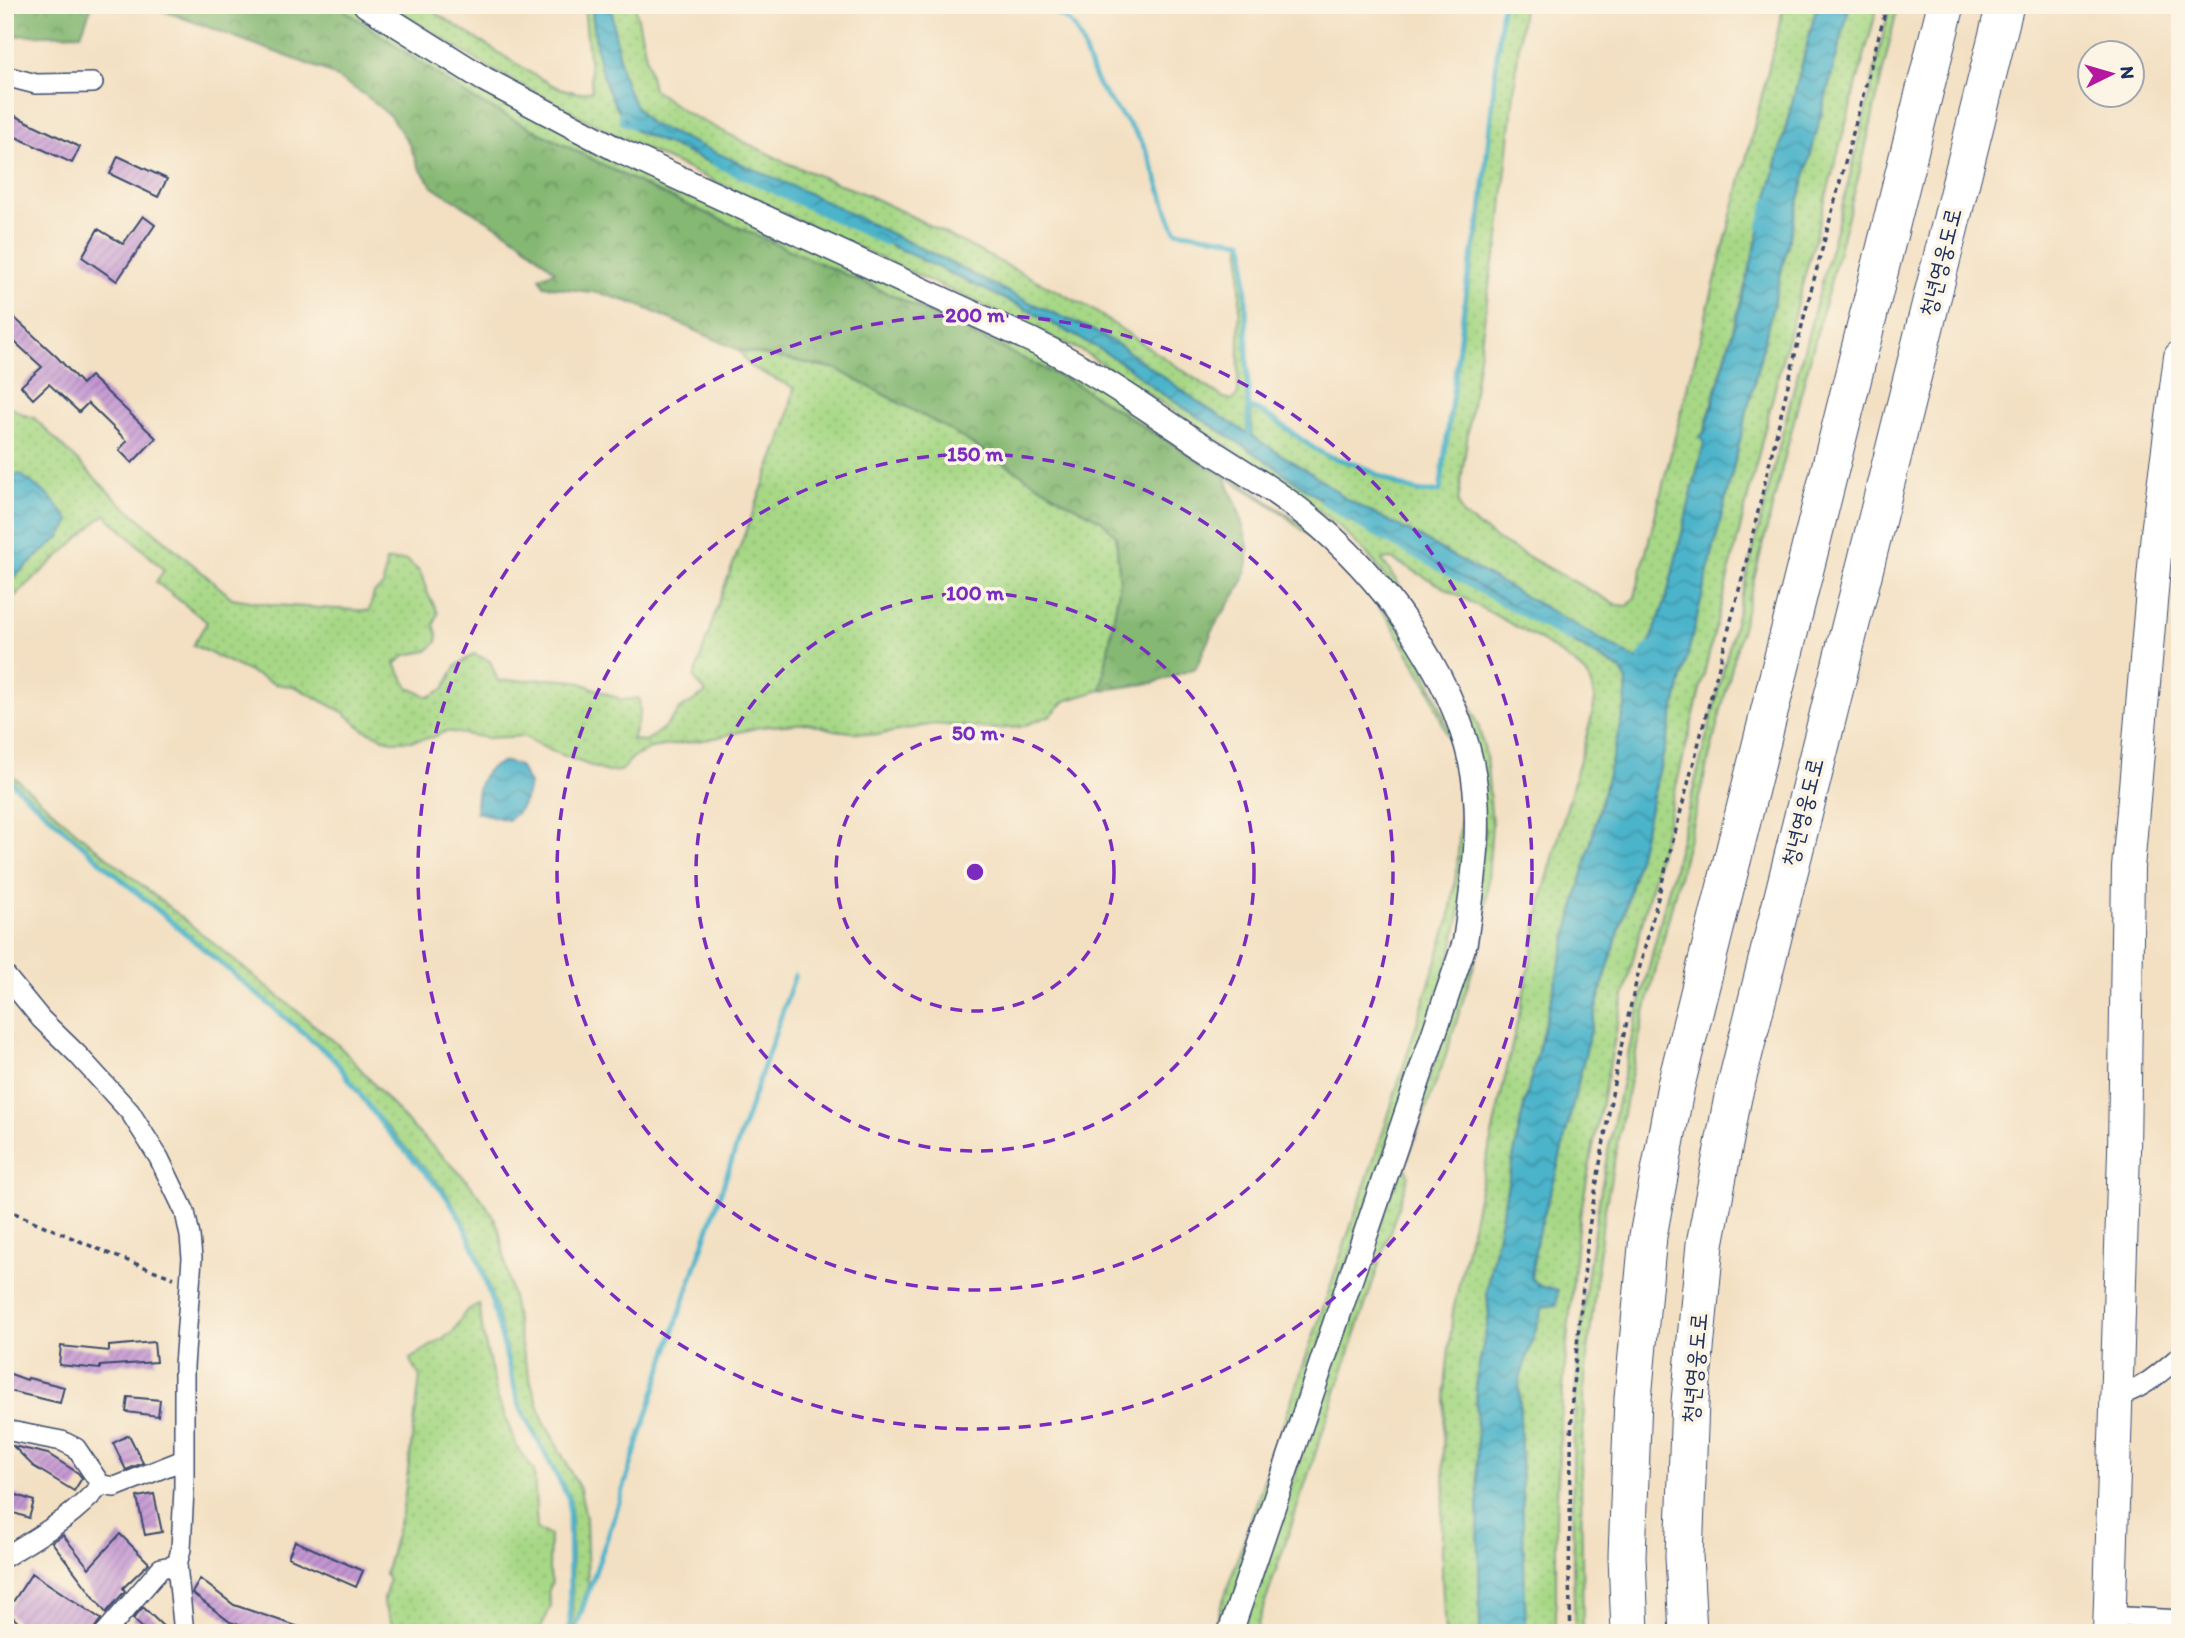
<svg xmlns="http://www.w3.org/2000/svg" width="2185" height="1638" font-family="Itim,'Poor Story',sans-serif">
<defs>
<pattern id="green-dots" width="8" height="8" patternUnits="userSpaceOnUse" patternTransform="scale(1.75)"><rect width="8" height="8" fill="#a7d886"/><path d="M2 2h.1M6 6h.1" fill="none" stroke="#8fba76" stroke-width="1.8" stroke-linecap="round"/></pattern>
<pattern id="forest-crowns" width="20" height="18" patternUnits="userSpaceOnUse" patternTransform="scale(1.75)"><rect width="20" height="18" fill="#85b873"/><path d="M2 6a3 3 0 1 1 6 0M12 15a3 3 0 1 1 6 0" fill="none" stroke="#6c9662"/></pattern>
<pattern id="water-waves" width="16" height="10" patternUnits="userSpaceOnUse" patternTransform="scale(1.75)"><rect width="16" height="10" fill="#4cb4ca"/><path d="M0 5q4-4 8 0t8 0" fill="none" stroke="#3e93a7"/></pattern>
<pattern id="building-hatch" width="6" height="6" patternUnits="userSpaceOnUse" patternTransform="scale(1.75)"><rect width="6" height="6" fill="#c496d2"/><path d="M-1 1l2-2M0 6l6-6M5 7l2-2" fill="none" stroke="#9e7bae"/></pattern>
</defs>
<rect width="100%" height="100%" fill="#fcf5e5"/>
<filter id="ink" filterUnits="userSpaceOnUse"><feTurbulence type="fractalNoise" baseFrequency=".0143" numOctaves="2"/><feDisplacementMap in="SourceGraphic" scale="14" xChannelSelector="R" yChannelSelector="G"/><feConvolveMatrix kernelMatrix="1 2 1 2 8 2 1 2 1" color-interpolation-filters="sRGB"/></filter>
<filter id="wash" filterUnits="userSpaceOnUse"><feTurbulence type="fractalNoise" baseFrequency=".00686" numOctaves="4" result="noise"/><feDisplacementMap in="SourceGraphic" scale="28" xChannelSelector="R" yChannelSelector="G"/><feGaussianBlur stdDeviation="1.57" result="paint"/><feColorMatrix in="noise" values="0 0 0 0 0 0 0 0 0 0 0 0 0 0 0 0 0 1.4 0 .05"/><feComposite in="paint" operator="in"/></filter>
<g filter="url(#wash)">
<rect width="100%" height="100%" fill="#f3e0c3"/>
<path fill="url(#green-dots)" stroke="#618472" stroke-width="2" d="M337,5H352L426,57L491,94L1068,364L1339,550L1416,647L1461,759L1466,799L1465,845L1459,919L1449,962L1222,1633H1212L1385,1126L1449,920L1457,868L1461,814L1459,790L1449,740L1428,686L1387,617L1342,563L1281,512L1247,490L1072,382L894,296L649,188L471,98Z
M389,5H423L534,75L556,87L578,93L592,91L584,5H592C595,50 601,99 636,131L732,172L848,225L1030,311L1094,346L1127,366L1156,390L1262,458L1353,522L1383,536L1488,591L1621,671L1627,681L1625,707L1523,1110L1491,1267L1487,1293L1489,1316L1476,1380L1480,1633H1445L1442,1580V1508L1445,1493L1443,1450L1446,1377L1453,1311L1531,960L1542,898L1593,712L1595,700L1591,685L1587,675L1575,664L1539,639L1392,559L1382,560L1447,654L1471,707L1479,728L1486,755L1492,824L1484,933L1445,1058L1405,1165L1409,1175L1255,1633H1241L1459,991L1485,832L1437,649L1417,617L1368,555L1340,527L1277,479L1084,352L623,139L491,69Z
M611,5H635L653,89L686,113L787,163L867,195L905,213L1090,308L1224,398L1233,400L1238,394L1241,242L1244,249L1247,433L1201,404L1122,347L1092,330L1024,300L918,246L651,125C619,96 617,46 611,5Z
M1503,5H1523L1498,247L1492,266L1458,502L1463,515L1499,541L1617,605L1628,606L1635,597C1683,399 1737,203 1784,5H1817L1746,283L1704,432L1700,437L1704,442L1666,599L1648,648L1636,659L1414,534L1346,499L1320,479L1252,436L1251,410C1273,416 1298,440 1319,453C1330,460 1343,461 1355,466C1384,477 1409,499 1441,492L1470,275L1483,213Z
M1850,5H1878L1783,356L1620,1012L1595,1137L1578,1227L1562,1398L1556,1515V1633H1526L1519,1382L1543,1307L1557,1291L1540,1286L1531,1278L1537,1238L1555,1178L1599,997L1626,907L1798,203Z
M1890,5H1898L1861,167L1801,393L1643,1020L1623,1113L1603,1220L1585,1378L1581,1473L1583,1633H1575C1572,1548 1571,1461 1577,1377C1586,1256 1609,1137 1636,1019L1793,391L1853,165Z
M739,350L836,368L946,428L1068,503L1101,520L1116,535L1120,583L1101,690L1065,701L1050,716L1020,727L994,729L934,724L877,735L834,730L808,723L760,727L710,739L651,748L632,758L621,771L607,772L549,750L523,736L487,738L446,731L434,737L411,741H391L363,729L343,712L296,687L275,684L193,645L207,622L156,582L164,570L105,514L5,605V585L61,536L10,476L5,481V404L24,415L34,418L113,496L232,598L274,605L369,611L374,593L383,586L386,561L406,560C423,573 421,573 427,592C430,599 435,606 438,613L434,625L438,635L437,642L427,651L406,655L395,664L409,688L429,697L444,689L456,666L474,654L490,661L498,681L551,679L576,681L622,700L639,698L640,713L632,740L646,741L666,726L680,709L706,693L694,678L719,601L786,426L794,388L749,366Z
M5,769L80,835L335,1042C359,1065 378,1090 400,1114C434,1152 477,1180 499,1228L522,1350L533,1389L543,1419L580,1489L586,1518L588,1585L573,1633L571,1499L520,1404L495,1305L480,1258L463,1220L445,1191L371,1109L335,1058L110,868L5,774Z
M479,1304L483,1334L498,1399L518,1449L534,1470L537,1530L550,1535L549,1570L552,1583L548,1592L551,1606L539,1633H396L383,1603L389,1580L385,1574L403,1509L420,1377L410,1359L453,1332L466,1311Z"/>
<path fill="url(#forest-crowns)" stroke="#507468" stroke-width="2" d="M10,5H92L81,34L5,36Z
M148,5H337L471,98L649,188L894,296L1072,382L1225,477L1238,508L1244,530L1248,546V563L1242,584L1214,627L1196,668L1153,683L1101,690L1120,583L1116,536L1101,520L1068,503L946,428L836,369L739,350L636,304L599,293L544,286L540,277L555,271L521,241L433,187L420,169L408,142L390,116L365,95L324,70Z"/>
<path fill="url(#water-waves)" stroke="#347294" stroke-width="2" d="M592,5H611C617,46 619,96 651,124L819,198L1024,300L1092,330L1122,347L1201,404L1320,479L1346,499L1414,534L1636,659L1648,648L1666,599L1704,442L1699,437L1705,432L1746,283L1817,5H1850L1798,203L1626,907L1599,997L1555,1178L1537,1238L1531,1278L1540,1286L1558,1291L1556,1305L1543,1307L1519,1382L1526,1633H1480L1476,1380L1489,1316L1487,1293L1491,1267L1523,1110L1625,707L1627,681L1621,670L1488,591L1383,536L1353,522L1262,458L1156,390L1127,366L1094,346L1030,311L848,225L732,172L636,131C601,99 595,50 592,5Z
M20,474L50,497L70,521L61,536L5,585V481L10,476Z
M506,762L519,766L529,784C526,801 522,810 508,820L476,812C476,789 480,766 506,762Z"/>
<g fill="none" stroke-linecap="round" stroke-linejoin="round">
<path stroke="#4cb4ca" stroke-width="5" d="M1037,5C1046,10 1058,13 1066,19C1084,32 1087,68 1099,86C1113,109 1135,126 1146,151C1159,177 1163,205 1176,231L1242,241L1245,249L1249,435
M1065,18L1075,5
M621,113L622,122L634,127
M713,163L885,243
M1760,227L1767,201L1771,198
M1248,407C1276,415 1296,439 1322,453C1333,459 1346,460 1358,465C1384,476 1410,497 1440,491L1468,275L1481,213L1502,5
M1322,501L1349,519
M1357,524L1570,640
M1640,657L1647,647L1655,642
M5,777L109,869L334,1059L384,1127L443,1192L462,1221L478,1258L493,1306L519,1405L569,1499L570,1633
M574,1633L614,1518L680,1312L795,975"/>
</g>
<g id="blocks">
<path fill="url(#building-hatch)" d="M5,111L80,147L72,163L5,132Z
M118,156L167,179L158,197L110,174Z
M143,216L155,225L117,281L82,257L98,229L123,244Z
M5,309L57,357L82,384L90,376L156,438L132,463L119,450L127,441L88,403L79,412L49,384L33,399L21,386L42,367L5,333Z
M154,1342L156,1362L100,1366V1369L59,1365L61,1346L109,1351V1346Z
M5,1372L27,1380L28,1378L64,1387L60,1403L5,1390Z
M128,1397L160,1400L158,1416L126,1412Z
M129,1435L143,1463L126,1470L113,1443Z
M13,1446L48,1454L78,1473L82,1478L74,1491L33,1466Z
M5,1491L34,1501L29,1518L5,1510Z
M154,1494L162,1532L145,1535L137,1497Z
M120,1534L149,1563L123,1588L125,1591L106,1613L52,1542L63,1535L89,1568Z
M295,1541L363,1571L356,1587L288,1557Z
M32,1573L101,1619L91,1633H28L7,1611Z
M200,1579L234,1605L308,1630L307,1633H263L230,1622L192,1593Z
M143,1607L170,1633H148L133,1619Z"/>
</g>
</g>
<g filter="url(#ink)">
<use href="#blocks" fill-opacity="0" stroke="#3b4a6d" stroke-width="2"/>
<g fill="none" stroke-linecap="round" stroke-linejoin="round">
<g stroke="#3b4a6d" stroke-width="22">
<path id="minor" d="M5,76L36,84L93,83
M5,975L41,1019L77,1054L130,1112L159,1158L185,1212L190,1236L192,1258L184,1366V1489L181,1549L177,1565L184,1633
M2117,1395C2140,1392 2162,1371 2180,1356
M5,1430L62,1441L76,1448L101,1485L115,1487L183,1460
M5,1557C43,1533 71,1519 101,1485
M2109,1616L2180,1620
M105,1633L161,1568L177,1565"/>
</g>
<g stroke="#3b4a6d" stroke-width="27">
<path id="tertiary" d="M366,5L484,79L618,150L1033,341C1090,369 1142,405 1195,441C1232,465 1271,487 1306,515C1379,573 1450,669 1471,762C1484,820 1473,884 1465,942L1230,1633"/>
</g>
<g stroke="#3b4a6d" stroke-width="34">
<path id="primary" d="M2109,1633L2124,1151L2128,868L2157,533L2180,357"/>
</g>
<g stroke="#3b4a6d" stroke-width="39">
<path id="motorway" d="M1630,1633L1627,1556L1633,1398L1648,1236L1676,1085L1946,5
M1688,1633L1684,1556L1690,1402L1705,1244L1733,1097L2005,5"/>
</g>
<path stroke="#3b4a6d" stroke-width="3.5" stroke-dasharray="5 5" stroke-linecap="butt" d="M5,1209L112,1255L174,1278
M1571,1633L1569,1580L1572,1395L1589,1227L1618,1060L1639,970L1744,571L1804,317L1887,5"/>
<use href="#minor" stroke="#fff" stroke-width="19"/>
<use href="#tertiary" stroke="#fff" stroke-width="24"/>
<use href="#primary" stroke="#fff" stroke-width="32"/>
<use href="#motorway" stroke="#fff" stroke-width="37"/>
</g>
</g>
<g fill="none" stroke="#7b2cbf" stroke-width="3.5" stroke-dasharray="12 9">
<circle cx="975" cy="872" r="139"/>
<circle cx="975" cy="872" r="279"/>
<circle cx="975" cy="872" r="418"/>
<circle cx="975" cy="872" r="557"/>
</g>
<g text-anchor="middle" stroke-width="7" stroke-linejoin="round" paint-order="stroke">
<g font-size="23" fill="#1b2f5e" stroke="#fcf5e5">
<text transform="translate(1940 262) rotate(-76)" y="8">청년영웅도로</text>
<text transform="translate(1802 812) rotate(-76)" y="8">청년영웅도로</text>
<text transform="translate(1694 1368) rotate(-85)" y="8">청년영웅도로</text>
</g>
</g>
<circle cx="975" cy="872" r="10" fill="#7b2cbf" stroke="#fcf5e5" stroke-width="3.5"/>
<g font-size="21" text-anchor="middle" font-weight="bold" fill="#7b2cbf" stroke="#fcf5e5" stroke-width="7" stroke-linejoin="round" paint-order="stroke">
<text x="975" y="322">200 m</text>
<text x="975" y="461">150 m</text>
<text x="975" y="600">100 m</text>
<text x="975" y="740">50 m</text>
</g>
<rect width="2185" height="1638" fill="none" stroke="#fcf5e5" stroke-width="28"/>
<g transform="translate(2111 74) rotate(85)"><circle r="33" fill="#fcf5e5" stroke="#a2a6af" stroke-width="2"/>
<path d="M0-5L12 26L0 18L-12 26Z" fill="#b5179e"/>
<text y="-10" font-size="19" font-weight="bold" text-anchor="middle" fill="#1b2f5e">N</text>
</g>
</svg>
